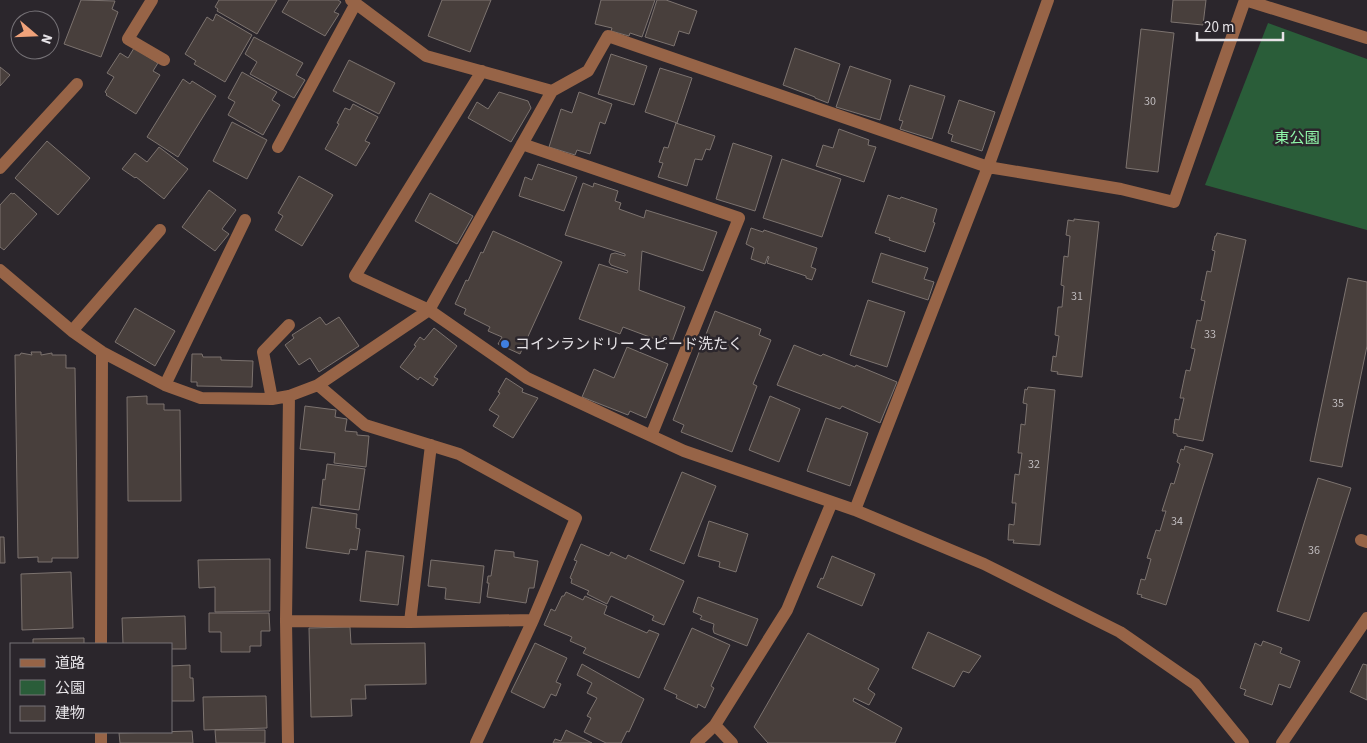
<svg xmlns="http://www.w3.org/2000/svg" width="1367" height="743" font-family="'Source Sans 3','Noto Sans JP',sans-serif">
<rect width="100%" height="100%" fill="#2b262c"/>
<path fill="#2a5d39" d="M1268,23L1367,59V230L1205,185Z"/>
<path fill="#483f3c" stroke="#7c736f" d="M81,0L115,1L112,9L118,12L101,57L64,44Z
M219,0H277L257,34L217,11L218,9L215,7Z
M289,0H338L341,2L334,12L339,14L325,36L282,12Z
M442,0H491L470,52L428,36Z
M601,0H655L642,37L630,33L629,36L611,31L612,28L595,24Z
M657,0H666L697,11L689,34L679,31L674,46L645,37Z
M1173,0H1206L1203,25L1171,22Z
M216,14L252,35L225,82L194,64L196,61L185,54L207,17L213,21Z
M1141,29L1174,33L1158,172L1126,168Z
M254,37L303,63L296,75L305,80L294,98L250,74L257,62L245,54Z
M134,48L158,63L153,71L160,75L136,114L106,95L107,94L105,92L114,77L107,73L120,53L128,58Z
M795,48L840,64L828,103L815,98V97L783,85Z
M611,54L647,66L634,105L598,94Z
M349,60L395,83L379,114L333,91Z
M850,66L891,80L880,120L836,107Z
M0,67L10,75L0,86Z
M660,68L692,78L677,123L645,112Z
M242,72L277,92L272,100L280,105L263,135L228,115L235,102L228,98Z
M183,79L190,84L192,81L216,96L178,157L147,137Z
M910,85L945,96L932,139L900,129L903,121L899,120Z
M499,92L528,101L531,108L511,142L468,118L477,102L488,109Z
M579,92L612,104L605,124L600,122L590,154L577,150L575,155L549,147L561,109L572,113Z
M959,100L995,112L982,151L951,141L953,135L948,133Z
M353,104L378,117L365,141L370,143L356,166L325,149L339,124L337,123L345,108L350,110Z
M232,122L267,140L247,179L213,161Z
M676,123L715,136L710,150L706,149L702,160L695,159L687,186L658,177L663,163L659,162L664,147L668,148Z
M839,129L869,140L868,145L876,147L864,182L816,166L823,145L833,148Z
M47,141L90,178L58,215L15,178Z
M733,143L772,156L755,211L716,199Z
M159,147L188,169L164,199L136,177L135,178L122,169L135,153L147,162Z
M782,159L841,179L822,237L763,218Z
M538,164L577,177L564,211L519,196L525,177L532,180Z
M299,176L333,195L302,246L275,230L283,216L278,213Z
M583,183L593,187L594,183L618,191L615,201L621,203L619,209L644,218L646,210L717,232L703,271L642,251L639,290L685,307L671,345L623,327L620,334L579,319L599,264L627,273L628,271L611,265L609,262L611,254L615,253L625,256V254L565,235Z
M209,190L236,210L222,229L229,234L215,251L182,227Z
M11,193L13,194L14,193L37,214L4,250L0,247V205Z
M430,193L473,216L457,244L415,221Z
M888,195L900,199L901,197L937,209L933,222L935,223L925,252L889,240L890,238L875,233Z
M1074,219L1099,222L1082,377L1057,374L1058,372L1051,371L1053,356L1056,357L1059,336L1055,335L1058,307H1062L1064,286L1061,285L1064,256L1068,257L1070,236L1066,235L1068,220L1074,221Z
M751,228L763,232L764,230L817,248L811,267L816,269L812,280L806,278V276L767,263L769,257L768,256L765,264L751,259L754,248L746,244Z
M493,231L562,262L520,354L498,344L502,337L488,331L490,327L464,314L466,309L455,304L466,280L468,281L481,252L483,253Z
M1217,233L1246,240L1203,441L1177,436V434L1173,433L1175,419L1179,420L1184,398H1180L1186,370L1190,371L1195,349L1191,348L1197,320L1201,321L1205,301L1201,300L1207,271L1211,272L1215,251L1212,250L1215,236H1216Z
M881,253L928,268L924,279L934,282L928,300L872,282Z
M1348,278L1367,282V346L1342,467L1310,461Z
M868,300L905,312L887,367L850,355Z
M135,308L175,331L155,366L115,342Z
M715,311L761,329L759,335L771,340L753,384L757,386L732,452L681,432L684,425L673,420Z
M320,317L326,325L339,317L359,346L319,372L310,358L299,365L285,345L294,338L292,335Z
M434,328L457,346L434,377L438,379L433,386L420,377L418,380L400,367L416,346L414,345L420,337L424,340Z
M794,345L821,356L823,354L855,367L856,365L897,382L880,423L842,406L840,409L777,385Z
M627,347L668,364L646,418L630,411L628,415L582,397L594,369L614,378Z
M31,352H41V355L52,353V355H66V368H75L78,558H52V562H38V557L18,558L15,355H20L21,353L32,355Z
M192,354H202L203,357H221V360L253,361L252,387L197,386V382H191Z
M506,378L523,389L522,392L538,398L513,438L493,426L499,416L489,410L500,393L498,392Z
M1028,387L1055,390L1040,545L1013,543L1014,540H1008L1009,524L1014,525L1016,503H1012L1015,474L1019,475L1022,453H1018L1021,424L1025,425L1027,404L1023,403L1025,389L1027,390Z
M147,396V404H164V410H180L181,501H128L127,397Z
M770,396L800,409L779,462L749,450Z
M305,406L336,410L335,417L347,419L345,431L357,432V435L369,436L366,467L334,463L335,453L300,449Z
M826,418L868,433L850,486L807,471Z
M1185,446L1213,454L1166,605L1141,597L1142,595L1137,594L1141,579L1145,580L1151,559L1147,558L1156,530L1160,531L1166,511H1162L1171,483L1174,484L1180,464L1177,462L1181,449L1184,450Z
M327,464L365,469L359,510L320,505L323,479L325,480Z
M682,472L716,486L684,564L650,550Z
M1318,478L1351,488L1309,621L1277,611Z
M312,507L357,514L356,528L360,529L357,550L350,549L349,554L306,548Z
M709,521L748,534L736,572L719,567L720,562L698,556Z
M0,537H4L5,563H0Z
M581,544L609,556L611,552L626,559L628,555L684,581L664,625L652,620L654,616L611,596L607,604L587,594L589,591L571,583L572,579L570,578L577,561L574,560Z
M495,550L514,552V557L538,561L534,588H529L526,603L487,597L489,583H487L488,576H491Z
M366,551L404,556L398,605L360,601Z
M832,556L875,574L862,606L817,587L821,578L823,579Z
M270,559V611L215,612V587L199,588L198,560Z
M431,560L484,566L480,603L445,599L446,588L428,586Z
M71,572L73,628L22,630L21,574Z
M566,592L583,600L585,596L607,606L604,614L647,633L649,630L659,634L639,678L583,653L586,648L570,641L572,637L544,625L551,609L555,611L562,596H564Z
M698,597L758,619L747,646L714,633L713,629L714,624L700,619L702,616L693,612Z
M209,613H269L270,631H261V646H250V652H221V632H209Z
M185,616L186,649H171V644H123L122,618Z
M350,627L351,644L425,643L426,684L365,685L366,699H351L352,716L311,717L309,628Z
M692,628L730,645L711,686L714,688L705,708L698,704L697,708L676,698L677,695L664,689Z
M928,632L981,656L969,673L963,671L954,687L912,668Z
M808,633L879,669L868,689L875,694L869,705L854,698L853,701L902,728L895,743H768L754,727Z
M84,638V644H33V639Z
M1263,641L1282,648L1280,653L1300,661L1290,688L1279,684L1272,705L1244,695L1246,690L1240,688L1255,643L1261,646Z
M535,643L567,658L556,682L561,684L556,696L551,694L544,708L511,692Z
M582,664L644,699L629,732L627,731L621,743H606L584,732L591,718L587,716L597,698L587,693L592,683L577,675Z
M1363,664L1367,665V700L1350,692Z
M190,665V678H193L194,701H171V666Z
M266,696L267,728L204,730L203,697Z
M215,730H265V743H216Z
M566,730L592,743H553L555,739L561,741Z
M192,731L193,743H120L119,733Z"/>
<g fill="none" stroke-linecap="round" stroke-linejoin="round">
<path stroke="#976447" stroke-width="12" d="M152,0L128,39L164,60
M351,0L426,56L552,91
M482,71L355,276L429,310L527,378L621,422L684,451L855,510L984,564L1120,632L1195,684L1243,743
M522,144L739,218L651,436
M278,147L356,3
M0,168L77,84
M0,270L72,331L102,352L165,385L201,398L272,399L289,396L318,385L429,310L552,91L588,71L608,36L988,167L1121,189L1174,202L1245,0L1367,38
M72,331L160,230
M165,385L245,220
M318,385L365,425L459,454L576,518L533,620L476,743
M272,399L263,352L289,325
M855,510L988,167L1048,0
M1361,540L1367,542
M286,621L410,622L533,620
M410,622L431,445
M101,644L102,352
M715,725L732,743
M101,743V732
M288,743L286,621L289,396
M696,743L715,725L787,610L832,502
M1282,743L1367,618"/>
</g>
<circle fill="#3f7fe0" stroke="#2b262c" stroke-width="2" cx="505" cy="344" r="5"/>
<g text-anchor="middle" stroke-width="5" stroke-linejoin="round" paint-order="stroke">
<g font-size="12" fill="#bebabc">
<text x="1150" y="105">30</text>
<text x="1077" y="300">31</text>
<text x="1210" y="338">33</text>
<text x="1338" y="407">35</text>
<text x="1034" y="468">32</text>
<text x="1177" y="525">34</text>
<text x="1314" y="554">36</text>
</g>
<g font-size="15" fill="#90f8aa" stroke="#2b262c">
<text x="1297" y="143">東公園</text>
</g>
<g font-size="15" fill="#e6e3e7" stroke="#2b262c" text-anchor="start">
<text x="515" y="349">コインランドリー スピード洗たく</text>
</g>
</g>
<rect x="10" y="643" width="162" height="90" fill="#2b262c" stroke="#767277"/>
<rect x="20" y="659" width="25" height="8" fill="#976447" stroke="#767277"/>
<text x="55" y="668" font-size="15" fill="#e6e3e7">道路</text>
<rect x="20" y="680" width="25" height="15" fill="#2a5d39" stroke="#767277"/>
<text x="55" y="693" font-size="15" fill="#e6e3e7">公園</text>
<rect x="20" y="706" width="25" height="15" fill="#483f3c" stroke="#767277"/>
<text x="55" y="718" font-size="15" fill="#e6e3e7">建物</text>
<g transform="translate(35 35) rotate(109)"><circle r="24" fill="#2b262c" stroke="#767277"/>
<path d="M0-4L9 19L0 12L-9 19Z" fill="#f0a27a"/>
<text y="-8" font-size="14" font-weight="bold" text-anchor="middle" fill="#e6e3e7">N</text>
</g>
<path d="M1197 32v8h86v-8" fill="none" stroke="#e6e3e7" stroke-width="2.5"/>
<text x="1204" y="32" font-size="15" fill="#e6e3e7" stroke="#2b262c" stroke-width="4" paint-order="stroke">20 m</text>
</svg>
